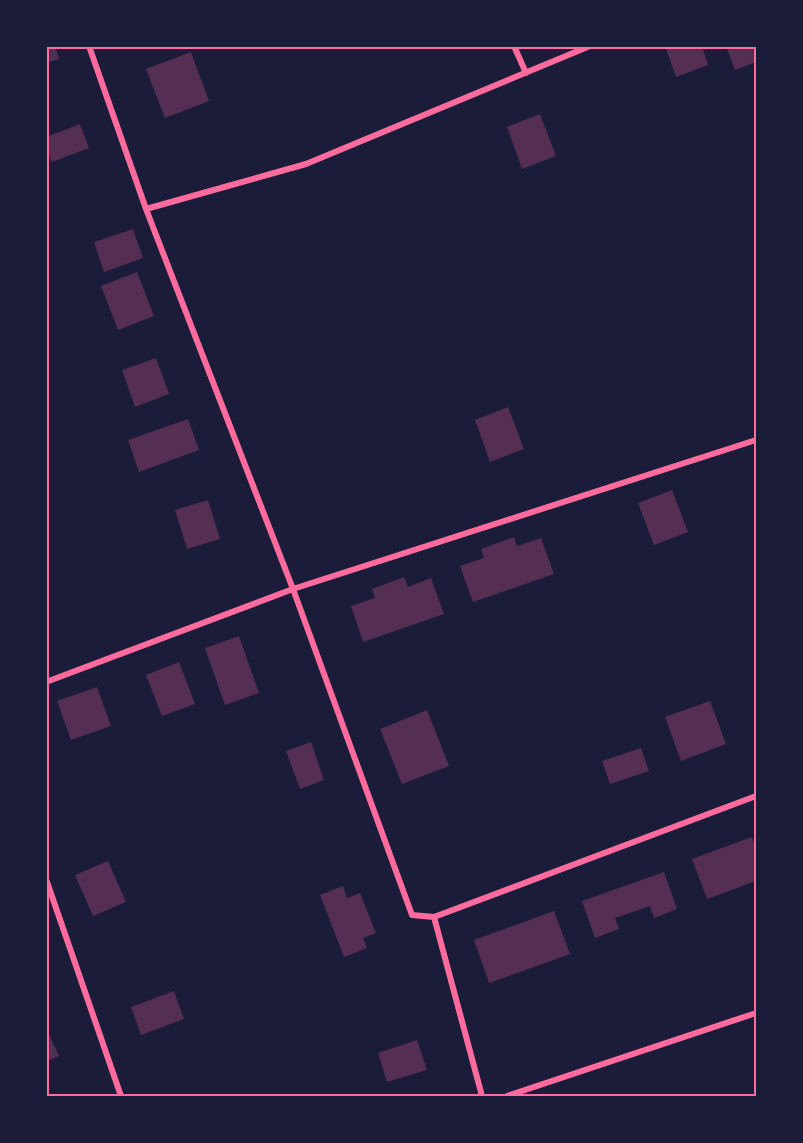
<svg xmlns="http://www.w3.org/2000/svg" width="803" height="1143" font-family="Mulish,sans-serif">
<rect width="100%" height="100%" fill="#1b1b3a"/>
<path fill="#542f53" d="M46,46H55L59,59L46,63Z
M665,46H702L708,65L676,77Z
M726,46H756V62L735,70Z
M191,52L209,101L165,118L146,69Z
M540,114L556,156L522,169L507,127Z
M80,124L89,148L52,162L46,149V137Z
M133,229L143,258L104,272L94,242Z
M137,272L154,316L118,330L101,286Z
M156,358L169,394L135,407L122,370Z
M508,407L524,449L490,462L475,420Z
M188,419L199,450L139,472L128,440Z
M672,490L688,532L654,545L638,503Z
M208,500L220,539L187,549L175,510Z
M514,537L517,546L541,538L554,574L473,602L460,566L484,558L481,549Z
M404,577L408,587L431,578L444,614L363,642L351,606L375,598L372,589Z
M239,636L259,693L225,705L205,648Z
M179,662L195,704L162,716L146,675Z
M97,687L111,726L71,740L57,701Z
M710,701L726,744L681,761L665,717Z
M427,710L449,766L402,784L380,729Z
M311,742L324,780L300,789L286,751Z
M641,748L649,771L610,784L602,761Z
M752,837L756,850V881L707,899L692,859Z
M108,861L126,902L93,916L75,875Z
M664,872L677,909L654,918L650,906L615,918L619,929L595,938L582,901Z
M343,886L347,898L360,893L376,933L363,938L367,948L344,957L320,895Z
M554,911L570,954L489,983L474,940Z
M174,991L184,1019L141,1035L131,1007Z
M46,1028L59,1056L46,1061Z
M417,1040L427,1070L387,1082L378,1053Z"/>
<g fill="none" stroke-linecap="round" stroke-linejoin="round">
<path stroke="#ff6b9d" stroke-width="6" d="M89,46L146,209L293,589L412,915L434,917L482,1096
M514,46L526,73
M146,209L306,164L590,46
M46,682L293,589L756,440
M46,879L121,1096
M434,917L756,796
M507,1096L756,1013"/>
</g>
<rect width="803" height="1143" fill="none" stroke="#1b1b3a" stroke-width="96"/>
<rect x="48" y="48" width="707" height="1047" fill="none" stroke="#ff6b9d" stroke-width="2"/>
</svg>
